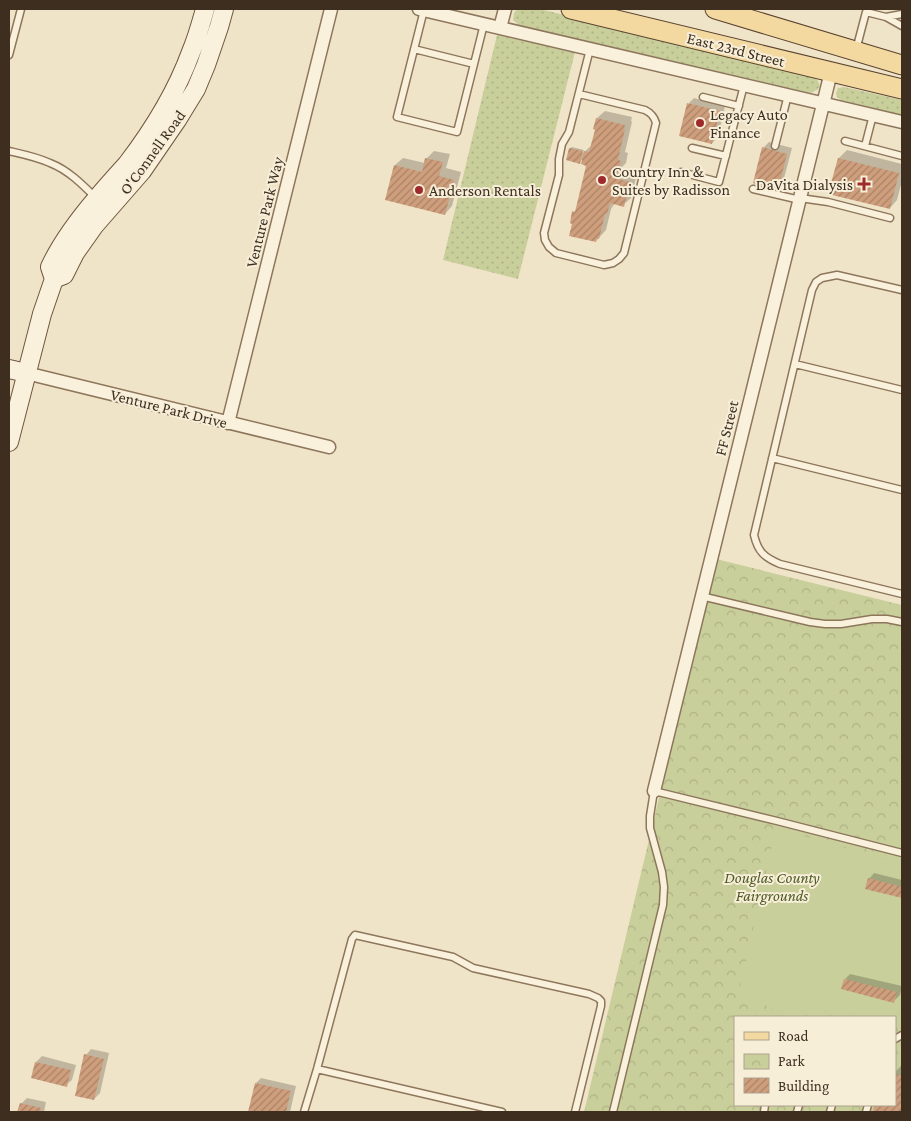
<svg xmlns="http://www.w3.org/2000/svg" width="911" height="1121" font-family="'Crimson Pro',serif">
<defs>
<pattern id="grass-dots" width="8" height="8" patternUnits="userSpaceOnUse" patternTransform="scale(1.25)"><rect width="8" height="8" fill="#c9cf9b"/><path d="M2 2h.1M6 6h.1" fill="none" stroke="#aeb285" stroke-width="1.8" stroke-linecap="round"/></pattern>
<pattern id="park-crowns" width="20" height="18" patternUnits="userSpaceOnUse" patternTransform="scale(1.25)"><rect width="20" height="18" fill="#c9cf9b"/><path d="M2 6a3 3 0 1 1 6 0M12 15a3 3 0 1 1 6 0" fill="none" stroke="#aeb285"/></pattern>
<pattern id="building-hatch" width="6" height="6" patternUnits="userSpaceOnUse" patternTransform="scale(1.25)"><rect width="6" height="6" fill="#cf9f7d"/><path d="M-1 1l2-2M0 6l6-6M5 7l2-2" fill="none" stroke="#a98266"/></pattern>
</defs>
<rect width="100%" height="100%" fill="#f0e4c8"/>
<path fill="url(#grass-dots)" d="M517,9H540L814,77L818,81L820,86L817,90L810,93L519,25L513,20L514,13Z
M497,35L575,52L518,279L443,260Z
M844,87L902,100V115L841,100L837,97L836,93L838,88Z"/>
<path fill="url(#park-crowns)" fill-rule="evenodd" d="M716,559L902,605V1112H584ZM735,1017H895V1105H735Z"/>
<path fill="#c9cf9b" d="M776,828L902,864V1025L895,1023V1017H864L835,1012L773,1009L739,992Z"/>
<path fill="#0003" d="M694,98L725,106L718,137L712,143L689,103Z
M605,111L632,117L631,121L632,122L625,152L628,153L626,163L621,168V170L637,174L631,198L623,205L615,203L611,209L606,230L596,241L574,212L577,208L588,165L584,158L579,162L568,159L570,148L572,147L584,150L582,154L593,144L596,129L597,118Z
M769,142L792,148L783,182L777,188L763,148Z
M847,150L902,164V181L897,200L890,208L839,158Z
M434,151L450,154L446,168L461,172L452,206L445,214L395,165L403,158L425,163L427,158Z
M874,873L902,880V897L866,888L869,879Z
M850,974L902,986L900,995L894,1001L845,979Z
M91,1049L109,1053L100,1093L94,1099L86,1055Z
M42,1056L76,1065L72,1080L66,1085L33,1078L36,1062Z
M901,1066H902V1112H874L876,1105H895V1072Z
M261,1078L296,1086L290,1112H249L256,1083Z
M27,1098L46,1102L44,1112H19L21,1104Z"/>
<path fill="url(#building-hatch)" d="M687,103L720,111L712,144L679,136Z
M596,118L625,125L624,129H625L618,160L621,161L618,173L615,172L614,178L630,182L624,207L610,203L607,214H605L599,239L597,238L596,242L569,236L572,224L570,223L572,211L575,212L586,166L581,164L584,151L589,152L595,130L593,129Z
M762,147L787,154L778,190L753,183Z
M569,148L583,151L580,164L566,160Z
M425,158L443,162L439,176L454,180L445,215L385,200L394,165L422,172Z
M838,158L899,173L890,209L828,194Z
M868,878L902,887V898L865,889Z
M844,979L897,992L894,1003L841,989Z
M84,1054L104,1059L94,1100L75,1096Z
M35,1062L71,1070L67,1087L31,1078Z
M895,1074L902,1076V1112H873L874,1105H895Z
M255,1083L291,1091L286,1112H248Z
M20,1103L41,1108L40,1112H17Z"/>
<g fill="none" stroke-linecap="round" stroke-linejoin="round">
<g stroke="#8d765c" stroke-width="9">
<path id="lane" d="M424,10L397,117L457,132L484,24
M886,17L902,14
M414,49L474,64
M856,50L866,12L886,17L902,26
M9,55L21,9
M579,94L645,110C651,113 654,116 656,123L624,253L619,259L613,263L604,265L556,253L549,247L545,240L544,233L559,175V159L562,144L569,132L590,49
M703,97L739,106
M845,141L902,156
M775,146L788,95
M865,146L873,115
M692,148L726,156
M9,151C22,154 37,157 50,163C68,170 82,184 96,198
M681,172L719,182L744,85
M753,189L800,200
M800,198L828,202L890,218
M902,290L837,275L822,278L816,282L812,290L754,535C758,552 764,557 780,564L902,594
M795,364L902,390
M772,458L902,490
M701,596L810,622L825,624H841L872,619H887L902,622
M895,1039L902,1035
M317,1069L502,1112
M304,1112L317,1069L352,939L355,935L453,957L473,968L589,994L598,998L601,1001V1006L575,1112
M613,1112L663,905L664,887L662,872L650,828V816L654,791L777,821L902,853
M764,1112L765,1105
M797,1112L799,1105
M830,1112L832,1105
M866,1112L868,1105"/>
</g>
<g stroke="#8d765c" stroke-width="15">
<path id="street" d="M419,9L902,122
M500,28L505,9
M26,373L329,447
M228,423L331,9
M654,791L831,72"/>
</g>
<g stroke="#6f573f" stroke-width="20">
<path id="secondary" d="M54,279L50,267C62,241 79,219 97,198C107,186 117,175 127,164C153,130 176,93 191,52C197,38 201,23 205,9
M9,369L26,373
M9,442L42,314L54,279L64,275L75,253L87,236L94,226L142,171L177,120L196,89L206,65L219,27L224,9"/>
</g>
<g stroke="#5b4430" stroke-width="21">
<path id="primary" d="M571,9L902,89
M715,9L902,65"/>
</g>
<use href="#lane" stroke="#faf1dc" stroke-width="6"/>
<use href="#street" stroke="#faf1dc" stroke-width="12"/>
<use href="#secondary" stroke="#faf1dc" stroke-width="18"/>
<use href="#primary" stroke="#f3d9a0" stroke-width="19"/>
</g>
<g fill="#9e2a2b" stroke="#f7eed8" stroke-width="2">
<circle cx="700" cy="123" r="5"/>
<circle cx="602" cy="180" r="5"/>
<path d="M861.5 176.5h5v5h5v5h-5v5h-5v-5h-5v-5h5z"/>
<circle cx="419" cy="190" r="5"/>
</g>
<g text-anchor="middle" stroke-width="4" stroke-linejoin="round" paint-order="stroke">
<g font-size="16" fill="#3d2e20" stroke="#f7eed8">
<text transform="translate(736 49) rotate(14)" y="6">East 23rd Street</text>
<text transform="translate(152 152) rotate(-54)" y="6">O'Connell Road</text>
<text transform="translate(264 212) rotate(-76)" y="6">Venture Park Way</text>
<text transform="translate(169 408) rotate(14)" y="6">Venture Park Drive</text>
<text transform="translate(726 428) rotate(-76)" y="6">FF Street</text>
</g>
<g font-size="16" fill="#3d2e20" stroke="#f7eed8" text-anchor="start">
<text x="710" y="120">Legacy Auto<tspan x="710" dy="18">Finance</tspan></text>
<text x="612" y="177">Country Inn &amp;<tspan x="612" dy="18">Suites by Radisson</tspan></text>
<text x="853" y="190" text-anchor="end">DaVita Dialysis</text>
<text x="429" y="196">Anderson Rentals</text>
</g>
<g font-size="16" font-style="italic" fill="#4d5a26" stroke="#f7eed8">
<text x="772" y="883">Douglas County<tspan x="772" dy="18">Fairgrounds</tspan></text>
</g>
</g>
<rect width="911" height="1121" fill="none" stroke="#3d2e20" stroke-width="20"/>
<rect x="734" y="1016" width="162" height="90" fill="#f7eed8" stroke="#ada18e"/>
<rect x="744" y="1032" width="25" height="8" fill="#f3d9a0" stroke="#ada18e"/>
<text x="778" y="1041" font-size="15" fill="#3d2e20">Road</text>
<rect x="744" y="1054" width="25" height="15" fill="url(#park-crowns)" stroke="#ada18e"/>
<text x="778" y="1066" font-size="15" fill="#3d2e20">Park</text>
<rect x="744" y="1078" width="25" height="15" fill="url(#building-hatch)" stroke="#ada18e"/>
<text x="778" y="1091" font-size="15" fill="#3d2e20">Building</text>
</svg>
